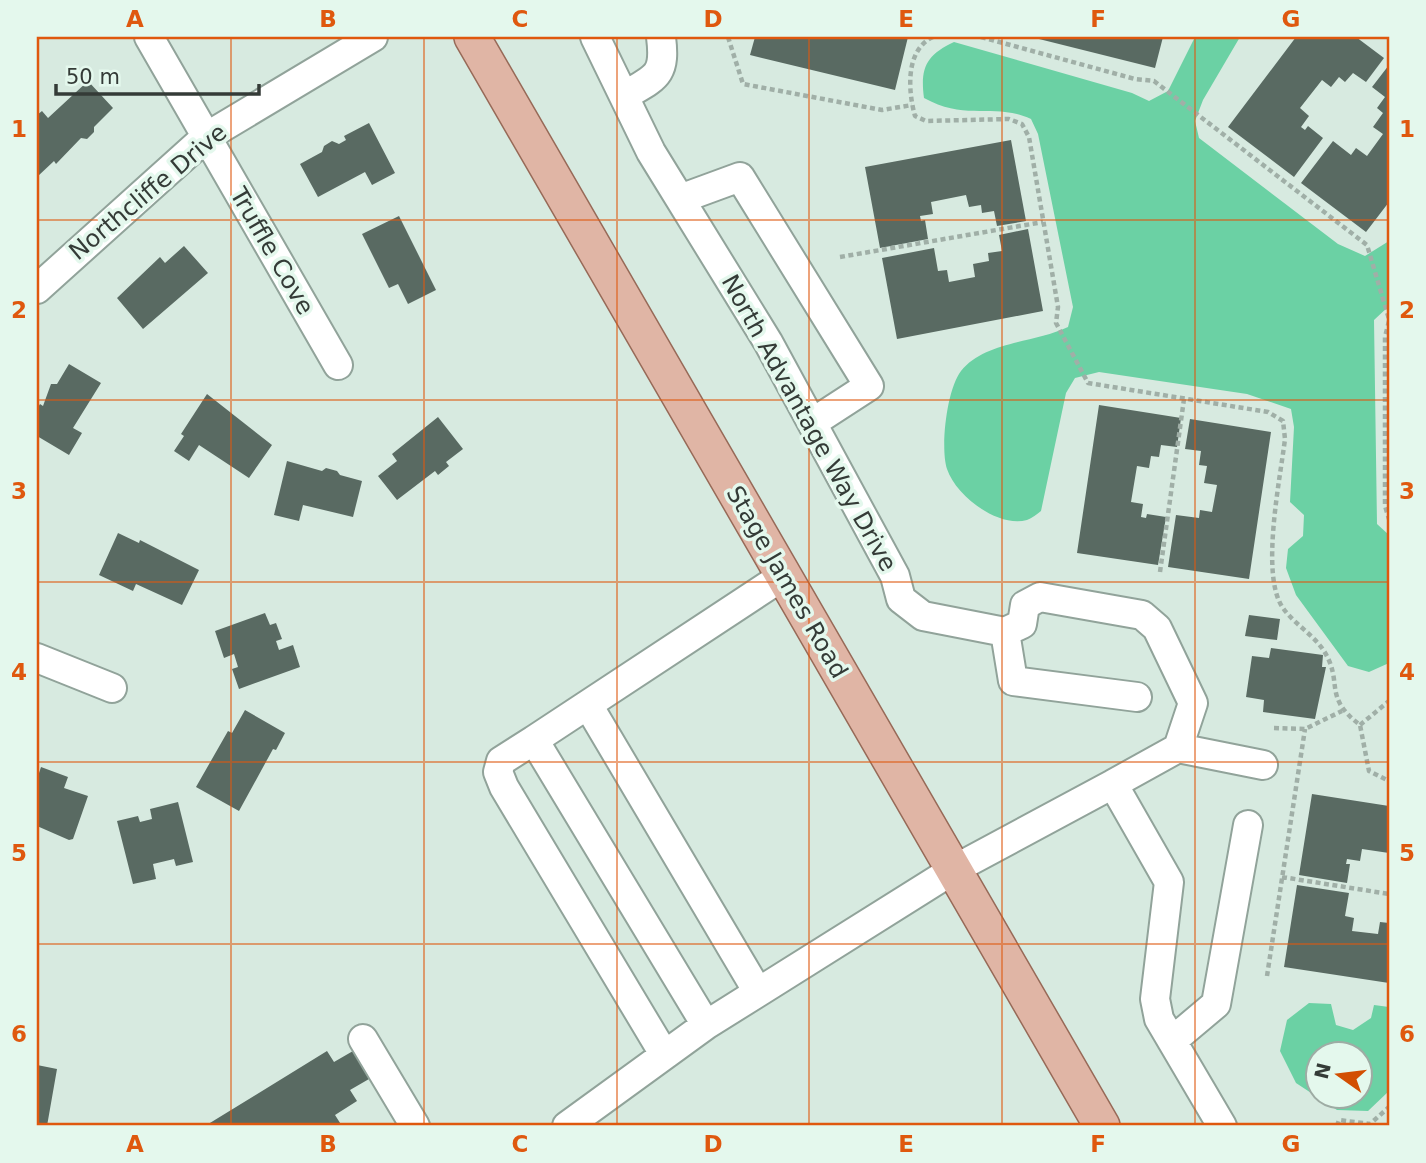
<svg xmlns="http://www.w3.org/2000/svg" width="1426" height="1163" font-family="'DejaVu Sans',sans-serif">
<rect width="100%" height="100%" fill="#d7eae0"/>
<path fill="#6bd1a4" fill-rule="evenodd" d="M1195,37H1240L1203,100L1195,121L1199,138L1338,244L1365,256L1389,241V306L1374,320L1377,524L1389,535V663L1369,672L1348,666L1296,595L1286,568L1288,549L1303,536L1304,515L1290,502L1294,427L1291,409L1247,394L1099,372L1075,378L1066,393L1041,511C1037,514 1032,518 1027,520C998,528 956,496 947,469C940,447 947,389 961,371C985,341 1035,343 1068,327L1073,307L1038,134L1031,119C994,102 968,122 924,98C920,68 926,55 954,42L1132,93L1149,101L1168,91Z
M1309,1003L1331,1004L1336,1025L1353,1030L1371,1018L1374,1005L1389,1007V1091L1368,1111L1337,1110L1296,1083L1280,1051L1287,1020ZM1318,1054H1360V1096H1318Z"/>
<path fill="#596a62" d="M755,37H908L895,90L750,55Z
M1031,37H1163L1155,68Z
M1296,37H1356L1384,58L1366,82L1353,73L1345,82L1339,77L1331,87L1322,80L1300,108L1309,116L1301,127L1305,130L1308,126L1323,138L1294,177L1228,127Z
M1389,65V202L1366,232L1301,183L1333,141L1351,155L1356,148L1367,156L1383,134L1373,127L1383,113L1377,108L1385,97L1372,87Z
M88,81L113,108L94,127V132L87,139L81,138L56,164L54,161L37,177V115L42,111L48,118Z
M369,123L395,173L372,185L365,172L318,197L300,164L322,152L324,146L332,141L339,144L346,140L344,136Z
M1011,140L1026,221L997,226L994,211L982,213L981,205L969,207L966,195L931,202L933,214L920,216L921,221L925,220L928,239L880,248L865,167Z
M399,216L436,290L408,304L398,284L389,288L362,234Z
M1028,229L1043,311L897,339L882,258L934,248L938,271L947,270L949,282L975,277L973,264L989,261L988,253L1002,251L999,235Z
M184,246L208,273L143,329L117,298L160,257L165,263Z
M69,364L101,383L73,428L82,433L69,455L37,436V409L40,404L43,406L51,384H57Z
M207,394L272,445L249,478L199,445L189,461L174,451L184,436L181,434Z
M1099,405L1181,418L1177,447L1161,445L1159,457L1151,456L1149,468L1137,466L1131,502L1143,504L1141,517L1146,518L1147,514L1166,517L1158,565L1077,553Z
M438,417L463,449L446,462L449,466L438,475L435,471L397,500L378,476L397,461L392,454Z
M1190,419L1271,432L1249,579L1168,567L1176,515L1199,518L1200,510L1212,512L1217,485L1204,483L1207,466L1199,465L1201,451L1185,449Z
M287,461L322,471L326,468L337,471L340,475L362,481L353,517L303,505L299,521L274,515Z
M118,533L139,543L140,540L199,570L182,605L136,584L133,591L99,575Z
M265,613L270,625L276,623L282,639L276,641L279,650L293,645L300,667L239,689L232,669L238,667L234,654L224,658L215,631Z
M1249,615L1280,619L1277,640L1245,636Z
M1271,648L1323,655L1322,667H1326L1315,719L1263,712L1264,700L1246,697L1252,656L1269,658Z
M245,710L285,733L276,750L273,749L239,811L196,787L228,731L232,733Z
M41,767L68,777L64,788L88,796L73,839L69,840L37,826V779Z
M1312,794L1389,806V853L1362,849L1360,861L1347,859L1346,864H1350L1347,883L1299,875Z
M178,802L193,862L176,866L174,859L153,864L156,879L133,884L117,821L138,816L140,822L152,819L150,809Z
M1297,885L1349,893L1345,916L1354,918L1352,931L1378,934L1380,922L1389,923V983L1284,967Z
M327,1051L334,1062L353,1051L369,1079L350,1090L357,1101L335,1115L342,1126H205Z
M37,1065L57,1069L47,1126H37Z"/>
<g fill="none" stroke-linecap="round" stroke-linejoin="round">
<g stroke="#91a39a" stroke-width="32">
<path id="minor" d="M149,37L338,365
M595,37L651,152L768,342L895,576L901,599L923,616L1005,632L1022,624L1025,605L1040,597L1142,615L1157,628L1193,703L1178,748L1113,784L1169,882L1155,999L1159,1019L1222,1126
M624,96C656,77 666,76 661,37
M680,199L740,177L869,386L812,423
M37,289L206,137L373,37
M783,576L534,740L706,1025L953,870L1113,784
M1005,632L1013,681L1137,697
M37,658L112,688
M588,705L758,992
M534,740L501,761L498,772L504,787L664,1054
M1178,748L1263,765
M363,1039L415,1126
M1172,1041L1216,1004L1248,825
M567,1126L706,1025"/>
</g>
<g stroke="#976a58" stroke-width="38">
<path id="major" d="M472,37L1102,1126"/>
</g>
<path stroke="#a0afa7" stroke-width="4.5" stroke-dasharray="5 3.5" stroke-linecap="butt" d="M728,37L743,84L882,110L912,105
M933,37C905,50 908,91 915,116L926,121L1009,119L1022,124L1029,137L1058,307L1056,323L1088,383L1268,412L1283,421L1285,439C1280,480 1260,576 1283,608C1294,624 1313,634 1324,651C1344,683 1322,696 1360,725L1369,771L1389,781
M981,37L1135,79L1154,81L1367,245L1389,319
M840,257L1043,222
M1389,321L1385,337V506L1389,519
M1160,572L1184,399
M1360,725L1389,701
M1274,728L1305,729L1342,711
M1282,877L1389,894
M1267,976L1305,729
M1337,1126L1339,1120L1370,1124L1389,1107"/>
<use href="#minor" stroke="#fff" stroke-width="28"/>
<use href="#major" stroke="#e0b5a5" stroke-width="35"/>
</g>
<path fill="none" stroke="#df580e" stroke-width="2" stroke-opacity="0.55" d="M231,37V1126M424,37V1126M617,37V1126M809,37V1126M1002,37V1126M1195,37V1126M37,220H1389M37,400H1389M37,582H1389M37,762H1389M37,944H1389"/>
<g text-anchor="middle" stroke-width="7" stroke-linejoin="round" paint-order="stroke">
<g font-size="24" fill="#343b37" stroke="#e4f8ed">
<text transform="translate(148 192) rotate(-40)" y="8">Northcliffe Drive</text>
<text transform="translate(272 251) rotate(60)" y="8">Truffle Cove</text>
<text transform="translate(809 423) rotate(61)" y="8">North Advantage Way Drive</text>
<text transform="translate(787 582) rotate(60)" y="8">Stage James Road</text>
</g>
</g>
<rect width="1426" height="1163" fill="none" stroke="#e4f8ed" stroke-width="77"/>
<g transform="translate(1339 1075) rotate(284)"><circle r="33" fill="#e4f8ed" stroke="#9eaca4" stroke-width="2"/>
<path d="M0-5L12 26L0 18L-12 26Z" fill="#d24e02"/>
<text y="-10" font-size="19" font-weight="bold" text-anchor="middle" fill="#343b37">N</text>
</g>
<path d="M56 84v10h203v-10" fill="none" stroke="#343b37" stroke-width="3.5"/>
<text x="66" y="84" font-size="21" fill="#343b37" stroke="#e4f8ed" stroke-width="5" paint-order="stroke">50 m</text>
<rect x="38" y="38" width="1350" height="1086" fill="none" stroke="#df580e" stroke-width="2.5"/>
<g font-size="23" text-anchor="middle" font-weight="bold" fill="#df580e">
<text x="135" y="27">A</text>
<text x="328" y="27">B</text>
<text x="520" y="27">C</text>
<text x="713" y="27">D</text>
<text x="906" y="27">E</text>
<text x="1098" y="27">F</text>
<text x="1291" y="27">G</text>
<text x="19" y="137">1</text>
<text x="1407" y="137">1</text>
<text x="19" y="318">2</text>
<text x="1407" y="318">2</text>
<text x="19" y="499">3</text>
<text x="1407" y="499">3</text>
<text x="19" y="680">4</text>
<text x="1407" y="680">4</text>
<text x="19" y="861">5</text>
<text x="1407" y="861">5</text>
<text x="19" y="1042">6</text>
<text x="1407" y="1042">6</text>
<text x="135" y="1152">A</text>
<text x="328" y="1152">B</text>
<text x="520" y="1152">C</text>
<text x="713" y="1152">D</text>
<text x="906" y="1152">E</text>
<text x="1098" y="1152">F</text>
<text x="1291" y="1152">G</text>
</g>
</svg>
